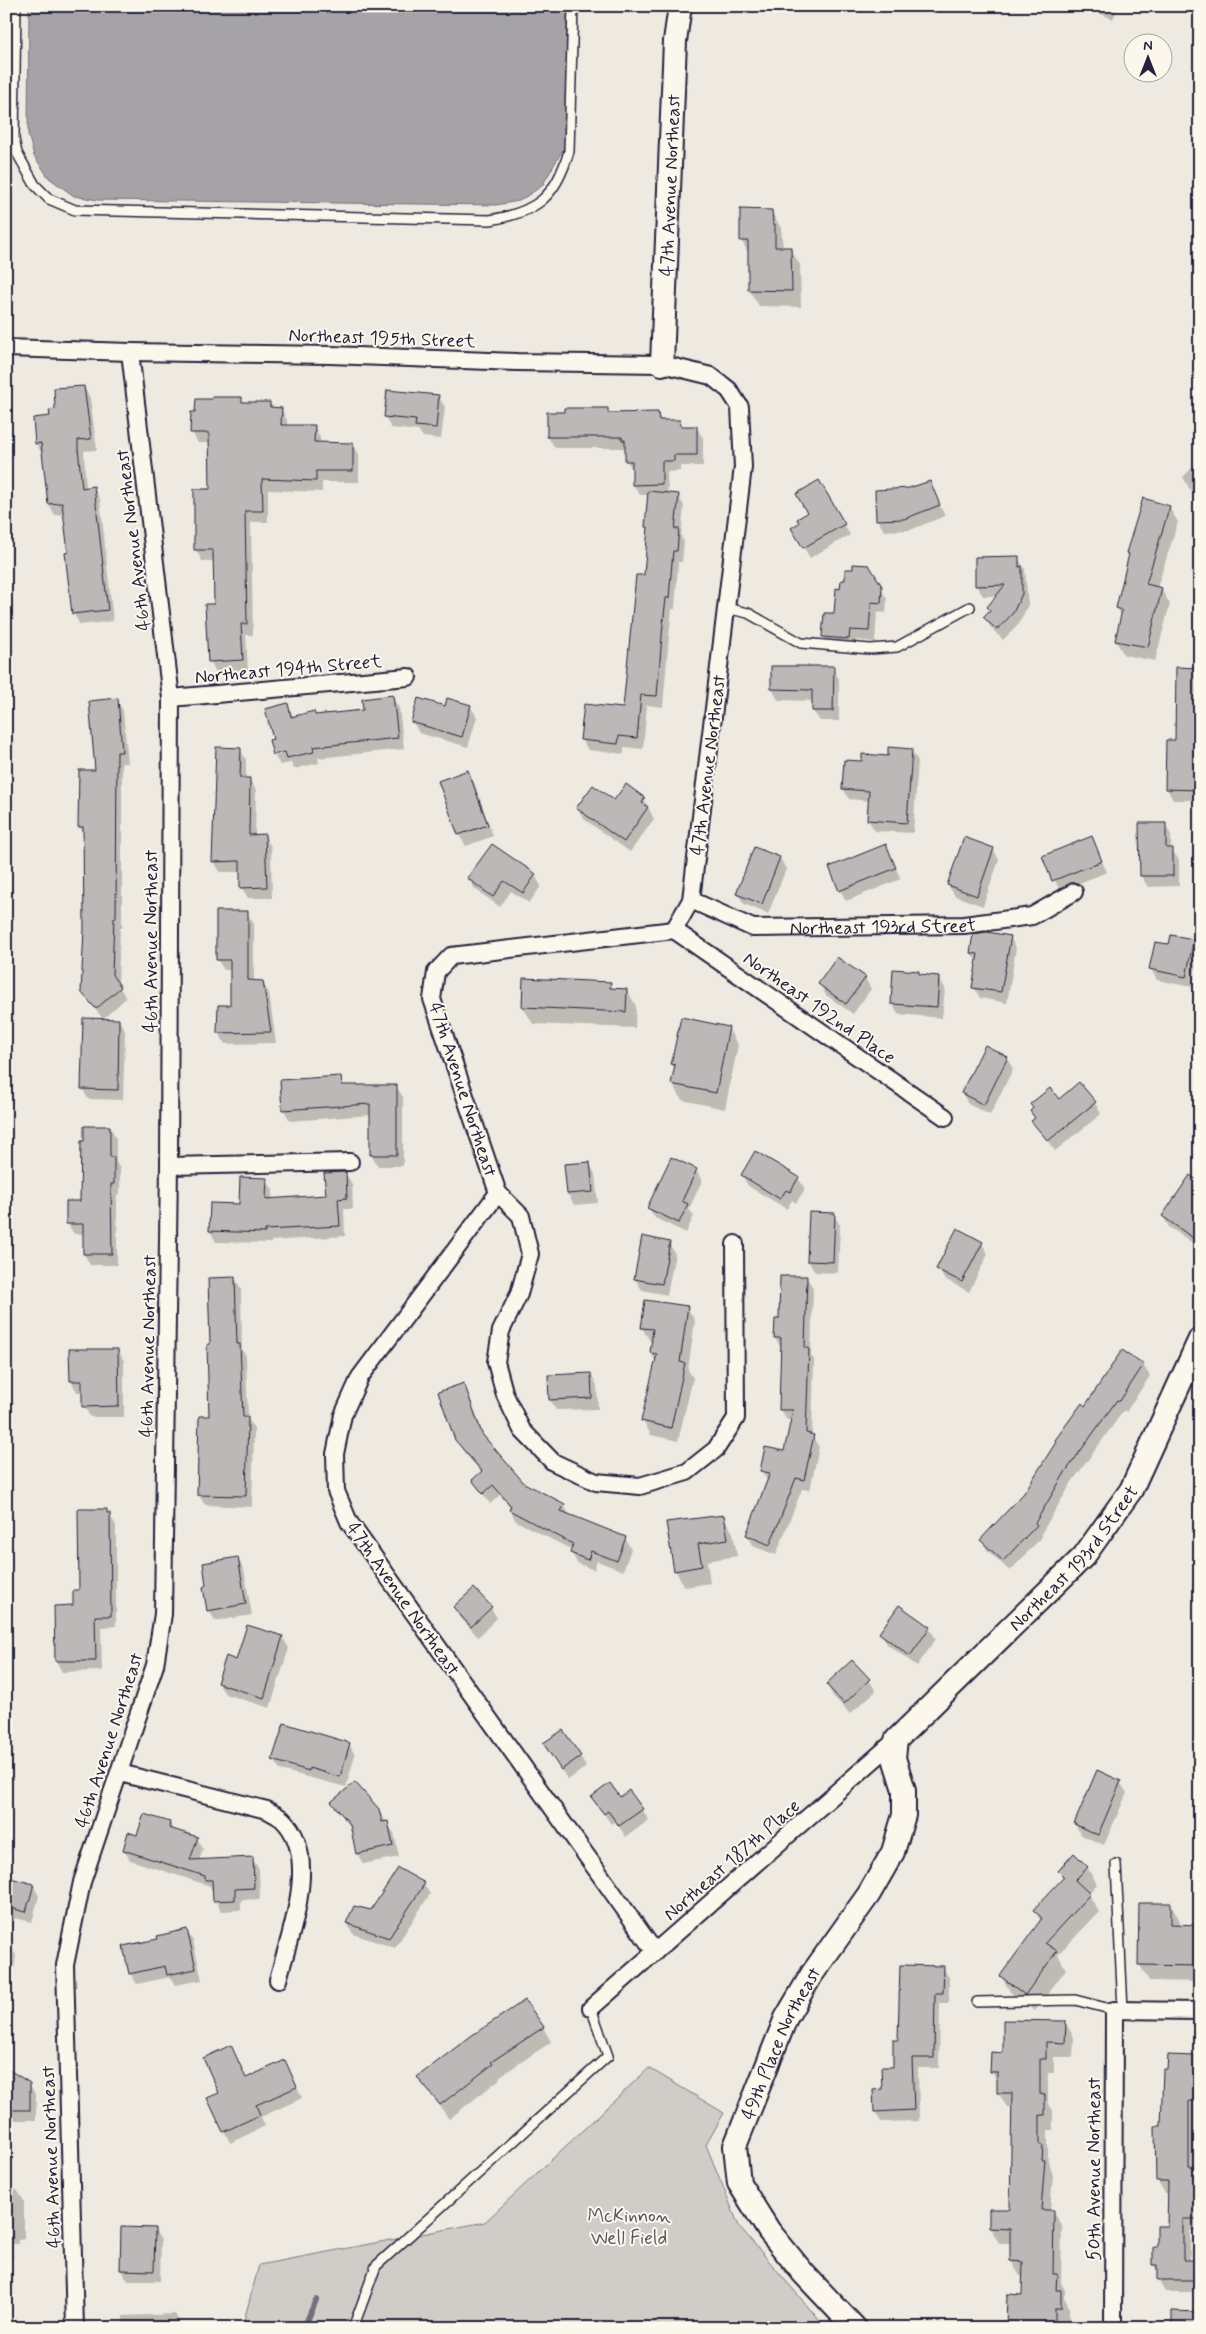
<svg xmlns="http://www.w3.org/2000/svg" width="1206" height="2334" font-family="Mynerve,sans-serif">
<rect width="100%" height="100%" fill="#eeeae2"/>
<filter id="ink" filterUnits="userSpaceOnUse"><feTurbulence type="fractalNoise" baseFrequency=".02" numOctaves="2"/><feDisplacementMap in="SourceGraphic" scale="10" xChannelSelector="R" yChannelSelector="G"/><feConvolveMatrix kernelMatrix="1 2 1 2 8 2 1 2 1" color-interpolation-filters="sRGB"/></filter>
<g filter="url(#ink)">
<path fill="#d0cdc9" stroke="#797882" d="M649,2068L724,2113L706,2145L739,2226L826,2328H242L259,2265L485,2222Z"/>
<path fill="#a6a3a7" stroke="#716f7c" d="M29,6H567L566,144L542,186L519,201L496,205L98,200L74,196L49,178L34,156L28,134Z"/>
<path fill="#0003" fill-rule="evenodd" d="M1092,6H1122L1121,8L1118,7L1113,19L1094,11Z
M771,211L781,228L783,248H790L800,265L801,307L759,306L749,290V254L741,240Z
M84,387L90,398L97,450L84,451L86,489L94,488L100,499L113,621L80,625L74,614L66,554L69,553L65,514L55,515L49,504L42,454L36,443L57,410Z
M438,396L445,407L441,439L423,437L419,431L391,428L385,417Z
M241,399L244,403H270L273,409H281L287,420V426H314L320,437V444H353L359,455V482H322V492L268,490V522H251L253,635H246L248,670L216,672L210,661L215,605V561H202L196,550L195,526L211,491V443H198L192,432Z
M608,410L610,414H658L662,422H680L683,427H696L703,438V466H680V471L667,472L668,494L678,495L684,506L681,537L684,541L682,562H678L675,609H672L669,636L663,707L647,705L643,749L624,747V754L588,750L581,739L624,710L646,577L649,532L647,527L649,495H640L633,484V472L627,460L626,448H555L548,437Z
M1199,461L1200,462V498L1189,488L1183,477Z
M819,482L850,535L810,558L793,529L801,524L809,514Z
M929,483L945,516L910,530L884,531L878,520L909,489Z
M1169,507L1178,522L1157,588L1161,589L1170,604L1155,661L1124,655L1116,641L1122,616L1117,608L1130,557L1127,553Z
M1018,558L1025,569L1028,605L1019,624L1003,640L991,628L985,617L991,611L997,596H983L976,585Z
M868,566L887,599L886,613L877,612L875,642L856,640L855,649L830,648L823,637L836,615L842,590L854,571Z
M773,667L833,668L839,679V721H820L813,711V701L778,700L772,689Z
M1200,669V800H1173L1167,789L1176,741Z
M392,697L399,708L404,749L318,758L319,763L294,769L291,763L280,765L274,755L287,705L294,717L316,716L365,711ZM291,749L292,752L275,756V753Z
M117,700L123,711L128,763H122V928H120L118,984L126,998L103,1019L82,992L85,928L84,834L80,827Z
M470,706L477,717L468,747L419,733L413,722L446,707Z
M240,749L246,760V779H249L256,790L255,836H265L271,847L272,898H248L242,888L241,872H220L214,861Z
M911,750L918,761L913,833L875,831L868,820L870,801L849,799L843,788L863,763Z
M467,772L474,782L493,836L466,846L459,835L440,782Z
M644,799L654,819L630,852L584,819L578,808Z
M1165,824L1171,835V849L1179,860V886L1148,887L1141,876L1140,825Z
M1091,838L1107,872L1060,891L1044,857Z
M885,846L901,879L846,901L840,890Z
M755,849L780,858L786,869L768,914L744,904L738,894Z
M993,849L999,860L983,906L955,896L948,885Z
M535,875L541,886L529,903L511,891L500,907L475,889L469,879Z
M247,913L254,924V981L262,982L269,993L276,1043L225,1044L219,1033L231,1006V970H224L217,959Z
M1010,937L1016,948L1007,1003L980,998L974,987L978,964L971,953Z
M1193,941L1199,951L1192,987L1157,980L1151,969L1170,946Z
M919,972L921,976L938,977L945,988L942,1018L898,1014L892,1003Z
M865,978L871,989L853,1014L826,995L820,984Z
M524,980L610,984L613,989L627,990L636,1006L635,1028L533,1024L523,1007Z
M119,1020L125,1031L123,1100L88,1099L82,1088Z
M728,1028L738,1045L725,1109L682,1100L672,1084L675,1069L672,1064Z
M1007,1058L1013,1069L990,1115L968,1104L962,1093Z
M340,1078L345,1086H396L403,1097V1166H378L371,1155V1115L290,1121L284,1110L282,1082Z
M1058,1100L1095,1103L1101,1114L1055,1151L1033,1121Z
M110,1127L116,1138V1162L120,1169V1195H117V1265H90L84,1254V1234H74L67,1223L81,1202L86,1142Z
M755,1152L798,1178L805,1189L796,1203L792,1200L787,1209L748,1186L742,1175Z
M589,1163L595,1174L598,1203L574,1205L568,1194L565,1165Z
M696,1170L702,1181L689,1209L694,1216L686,1233L655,1218L649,1208Z
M345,1173L352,1184L353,1209H344L345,1236L271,1241V1243L216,1242L210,1231L266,1179L273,1190L272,1199L327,1196Z
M1200,1184V1248L1169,1227L1163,1216Z
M810,1214L834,1215L840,1225L838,1273L815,1272L808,1261Z
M669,1243L675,1254L667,1295L642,1290L635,1279Z
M982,1243L988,1254L969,1292L944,1279L938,1268Z
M235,1278L241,1289L242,1350L246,1356L248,1418L254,1429L252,1507L205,1505L198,1494L210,1417L211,1346Z
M807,1278L813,1288L811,1355L814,1360L812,1436L819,1447L810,1490L802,1489L776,1555L753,1546L747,1535L768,1482L761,1471L785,1452L792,1420H787L780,1409L782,1349L775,1338L780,1321Z
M687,1307L695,1321L688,1370L693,1378L678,1441L651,1435L643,1421L656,1362L651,1353L653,1342L650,1341L642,1328Z
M118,1350L124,1361V1417H90L84,1406V1392H77L71,1381Z
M1122,1352L1143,1365L1150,1376L1126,1412L1124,1410L1072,1482L1041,1534L1042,1537L1010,1571L988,1551L981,1540L1025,1493Z
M591,1374L597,1385L598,1409L556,1410L550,1399Z
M463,1384L469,1395L485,1439L523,1484L564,1505L570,1516L625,1538L631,1549L623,1571L597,1561L594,1570L577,1563L571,1552L572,1550L516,1521L510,1510L511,1508L500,1495L490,1504L473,1480L482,1473L463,1451L456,1440Z
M106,1510L116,1525V1626L101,1627L102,1671L62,1672L56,1661Z
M723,1516L733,1533L737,1556L707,1561L710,1583L685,1587L675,1570L668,1523Z
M238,1559L244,1570L252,1615L215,1621L209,1610Z
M900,1607L929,1628L936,1639L917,1666L887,1644L881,1633Z
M454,1608H491L497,1618L478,1637L461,1618Z
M282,1637L289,1648L270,1708L225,1694L218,1683L237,1661Z
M852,1662L869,1680L876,1691L850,1714L833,1696L827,1685Z
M349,1744L355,1755L346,1787L280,1770L274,1759Z
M544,1744L580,1757L586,1767L568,1780Z
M1120,1782L1127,1793L1104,1845L1081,1835L1075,1824Z
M629,1792L649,1820L626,1837L615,1821L611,1824L592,1797L620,1799Z
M332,1802L378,1810L394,1833L399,1857L363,1864L357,1853L352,1829Z
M170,1823L174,1831L197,1838L203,1849L199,1861L252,1858L259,1869L260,1899L241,1900V1910L221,1911L210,1886L130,1860L124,1850L138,1836Z
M1087,1867L1097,1884L1088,1894L1099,1912L1058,1955L1066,1969L1035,2011L1011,1993L1001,1976L1041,1922L1035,1910L1064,1880L1059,1871Z
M6,1878L33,1885L39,1896L32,1922L15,1918L8,1944L16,1955L9,2004L6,2003Z
M424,1884L430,1894L395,1948L353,1934L347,1923Z
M1171,1904L1180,1921V1925L1200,1926V1982L1149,1981L1140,1965Z
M186,1931L193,1941L202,1980L175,1985L170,1977L137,1984L130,1973Z
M943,1967L949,1978V2003H940L939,2068H918L919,2121L881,2122L875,2111L894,2068L899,2041Z
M1065,2022L1074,2037L1073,2057H1054V2073H1048V2102L1053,2111V2130H1048V2157L1053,2176L1050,2211H1053L1062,2226L1061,2283L1065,2290V2299L1069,2307V2323H1063V2328H1008V2296H1023L1024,2276H1020L1011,2261V2243H999L990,2228L1012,2211L1013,2107H1007L998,2092V2083L992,2072L1004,2054Z
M543,2027L551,2042L499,2077L500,2079L449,2119L419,2077Z
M231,2047L246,2079L284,2061L302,2098L261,2117L265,2126L230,2143L209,2099L221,2094Z
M1195,2057L1200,2065V2113H1195L1196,2169H1200V2231H1190V2261H1200V2292H1165L1158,2280V2272L1154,2265L1158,2247L1168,2227L1169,2193H1165L1157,2180L1162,2127Z
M29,2084L36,2095V2120H13L6,2109Z
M17,2190L24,2201V2239L19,2240V2244H12L13,2259H6V2191Z
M154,2229L161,2240L160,2281H128L121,2270Z
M175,2314L182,2328H123V2316Z"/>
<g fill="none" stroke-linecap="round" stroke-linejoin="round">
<path stroke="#716f7c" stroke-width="6" d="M304,2328L316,2300"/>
</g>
<path fill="#bcb8b8" stroke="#22223b" d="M740,209L772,210L773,224H775V247H791L792,291L748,290V241H740Z
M84,386L91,439L78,440V448L82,488L94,486L108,610L72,614L65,553L68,552L62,503L48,504L41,443L35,444L33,418L50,416L49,410L55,409L54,388Z
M387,390L439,395L436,428L415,426L416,420L384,417Z
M212,397H242V402H270V407L282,408L281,425H315L314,442L353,443V471H316V481L262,479L263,511H245L247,624H241L243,660L208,662L205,604H214L213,550H194V489H210L209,433H190L191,412H195L196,399H212Z
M564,408H608V413L658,412L659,420H680L681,426H697V455H674V461H662V484L632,485V461H625V440H622V437H547V412H564Z
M819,480L845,524L803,548L791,528L799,523L797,519L807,513L796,494Z
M930,481L940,505L904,519L876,520L875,490L909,488Z
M648,491L679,494L675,529H679L677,551H673L669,598H666L663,624L657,696L641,695L637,738L619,736L618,744L580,740L584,704L623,708L636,575H644L648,527H645Z
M1143,498L1170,506L1146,584L1162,588L1148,647L1115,641L1122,610L1116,608L1129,554L1126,553Z
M1019,556V567L1022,566V594L1013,613L997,630L983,617L990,610L987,607L1005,585L975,586V557Z
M853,564L869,565L882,586L881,603L871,602L869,631L850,630L849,639L822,637L824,613H834L836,588L840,589L841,580H845V569H853Z
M771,666H834L833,711H812V690L771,689Z
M1176,667L1200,668V790L1165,789L1166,740H1175Z
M393,695L398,738L313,747L314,752L287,758L285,752L273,755L269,740L273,739L265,709L288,703L291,717L314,711L315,715L363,710L362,699Z
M118,698L122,752H117L116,918H114L112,975L121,987L96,1009L81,992L84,928L83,827H78L79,770H95L89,701Z
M418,698L445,706L447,698L471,705L462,737L411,722Z
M216,747L241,748L240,778H250L249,835L265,834L267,887L240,888V861L212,862Z
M888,747L912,749L907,823L867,820L869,791L842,789L844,760L862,761V754L888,756Z
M468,770L488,825L458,835L438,781Z
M626,784L645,798L642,803L648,807L624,842L576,808L593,785L614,800Z
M1139,823H1166V848H1173V876H1140Z
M1092,836L1102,861L1052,881L1042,856Z
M964,837L994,848L977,896L947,885Z
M492,844L536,874L523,893L504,881L493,897L467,878Z
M886,844L896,868L839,891L829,867Z
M754,847L780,857L762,904L736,894Z
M216,911H248V980L263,981L271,1032L217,1033L218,1005H230V960H216Z
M987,932L1011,936L1001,992L972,988L978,954L970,953L973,934Z
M1171,935L1194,939L1186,977L1149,969L1155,942L1169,944Z
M837,957L866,977L846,1004L818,984Z
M893,969L919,971V974L939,976L937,1007L891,1004Z
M523,978L611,982L610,988L627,989L626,1012L522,1007Z
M681,1017L729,1027L716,1093L671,1084L675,1065L671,1064Z
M83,1018L119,1019L118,1090L81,1089Z
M985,1045L1008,1057L984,1105L961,1093Z
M341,1076L342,1085H397V1155H370V1104L282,1110L280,1080Z
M1079,1082L1096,1102L1048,1141L1031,1121L1035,1118L1030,1111L1033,1108L1030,1104L1050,1088L1059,1099Z
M84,1126H110V1157H114V1184H111L112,1254H83V1224H66V1201H80L81,1141H84Z
M755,1151L799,1177L790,1192L786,1190L780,1199L741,1175Z
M671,1157L697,1169L682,1201L688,1204L679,1223L647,1208Z
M590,1162L593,1192L567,1194L564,1164Z
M346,1172L347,1198L338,1199L340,1226L265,1230V1233L209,1231L210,1203L239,1204L240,1177L267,1178L266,1199L326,1195L324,1173Z
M1190,1175L1200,1182V1243L1162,1216Z
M809,1212L835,1213L833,1262L807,1261Z
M957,1228L983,1242L962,1282L936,1269Z
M642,1236L670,1242L662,1284L634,1279Z
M780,1276H807L805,1348H809L806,1433L814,1435L804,1480L796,1478L770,1545L746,1535L770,1473L760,1471L765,1447L784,1451L793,1410H779L781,1338H774L775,1319H779Z
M235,1277L237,1344H240L243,1417H248L246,1496L197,1495L199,1416H209L207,1345L210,1344L208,1278Z
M645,1300L688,1306L680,1362L685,1363L671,1428L641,1421L657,1354L650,1353L653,1329L641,1328Z
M69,1349H118L119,1406L82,1407V1381H70Z
M1122,1350L1144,1364L1120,1401L1117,1400L1066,1471L1035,1523L1037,1525L1003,1561L980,1540L1024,1493L1056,1442L1055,1440L1082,1403L1085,1406Z
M591,1373L592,1398L549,1400L548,1375Z
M464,1383L482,1434L524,1483L565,1504L561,1511L626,1537L617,1561L591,1551L588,1560L570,1553L573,1544L509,1510L511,1506L493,1485L483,1494L472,1480L482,1471L455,1440L438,1392Z
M78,1509H107V1513H110L111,1616H95L96,1661H55L54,1606L73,1605V1590H79Z
M724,1515L728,1539L698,1544L702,1566L674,1571L666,1522Z
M238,1557L246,1604L207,1611L203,1587L206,1585L203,1563Z
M474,1588L492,1607L471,1627L453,1607Z
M899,1605L930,1627L910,1656L879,1633Z
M247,1625L283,1636L264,1698L217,1683L226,1656L236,1660Z
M852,1660L870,1679L844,1704L826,1684Z
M284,1723L350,1743L340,1777L309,1768V1771L272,1760Z
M563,1730L581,1756L561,1770L543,1743Z
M1097,1770L1121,1781L1098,1835L1074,1824Z
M355,1782L379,1809L382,1822L388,1821L393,1846L356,1854L350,1824L331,1802Z
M610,1783L620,1797L629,1790L643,1809L619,1826L608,1811L604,1814L591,1797Z
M144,1814L170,1822L169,1828L198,1837L190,1860L253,1857L254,1888L235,1889V1900L213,1901L212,1880H205V1876L123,1850L128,1832L137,1835Z
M1074,1853L1088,1867L1075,1880L1090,1894L1045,1943L1057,1951L1025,1995L1000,1976L1042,1918L1033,1910L1064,1877L1058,1871Z
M398,1868L425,1883L389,1938L346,1923L354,1906L371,1910Z
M6,1877L34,1884L26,1912L6,1907Z
M1139,1903H1171V1924L1200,1925V1966L1138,1965Z
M187,1929L196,1969L167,1975L165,1966L129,1974L123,1946L158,1939L157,1936Z
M900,1965L944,1966L943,1993H935L934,2058H912L914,2110L874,2112L873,2090L882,2089L881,2067H893V2040H898Z
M525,2000L544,2027L491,2062L493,2064L440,2105L417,2077L471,2036Z
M1003,2020L1066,2021L1065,2043L1046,2042V2059H1040V2094L1045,2095V2115H1040V2145L1043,2146L1042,2160H1045L1041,2210H1054L1053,2274H1057L1056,2290H1061V2308H1055V2328L1006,2327L1007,2294L1022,2295L1023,2262L1010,2261V2229L989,2228V2209H1010L1012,2093H997V2072H990L991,2052L1003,2053Z
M231,2045L246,2078L285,2060L297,2087L256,2105L260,2115L223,2132L207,2098L219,2093L203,2058Z
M1168,2055L1196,2056L1195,2101H1189V2167H1200V2219H1183V2260H1200V2280H1157V2265H1153V2246H1157V2226H1167L1168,2181H1156L1155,2126H1161L1163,2069H1167Z
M6,2068L30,2083V2110H6Z
M121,2227L155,2228L154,2271L120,2270Z
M1172,2311L1200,2312V2328H1172Z"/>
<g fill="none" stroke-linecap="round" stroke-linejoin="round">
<g stroke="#22223b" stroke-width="12">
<path id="lane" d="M16,6L14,139L17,153L35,185L49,199L75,210L490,220C537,212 556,197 569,151L573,6
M726,608L748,613L801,643L870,649L897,647L970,607
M1116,1864L1123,2010
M977,2002L1075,2000L1114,2010
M353,2328L376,2266L608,2056L591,2008"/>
</g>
<g stroke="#22223b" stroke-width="20">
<g id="street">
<path d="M6,348L130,352L330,355L517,362L662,364L711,376L729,390L740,407L743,467L691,900L674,930"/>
<path d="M171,698L408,677"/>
<path id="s1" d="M691,900L753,928L964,925L1032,916L1074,892"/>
<path d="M674,930L945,1117"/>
<path d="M169,1166L350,1162"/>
<path d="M498,1193L521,1216L530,1254L519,1294L501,1331L496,1362L505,1395L522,1430L553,1462L596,1482L640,1486L687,1472L716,1449L736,1418L735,1244"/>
<path d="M120,1773L267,1810C272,1813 279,1816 283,1820C321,1857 289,1936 278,1980"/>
<path d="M655,1952L349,1522L336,1491L335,1454L343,1415L360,1377L498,1193L432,999L436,972L451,956L674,930"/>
<path d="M591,2008L896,1740"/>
<path d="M75,2328L65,1965L82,1882L155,1665L163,1614L169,1166L171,698L130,352"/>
<path d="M1113,2328L1114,2010L1200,2011"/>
</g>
</g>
<g stroke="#22223b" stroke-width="26">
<g id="secondary">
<path id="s2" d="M662,364L675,41L680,6"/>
<path id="s3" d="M855,2328L804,2274L769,2231L739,2183L735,2146L786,2018L812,1974L869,1894L893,1852L904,1815V1790L894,1758L896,1740L1084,1556L1131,1490L1200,1339"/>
</g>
</g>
<use href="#lane" stroke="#fbf7ec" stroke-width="9"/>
<use href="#street" stroke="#fbf7ec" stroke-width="16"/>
<use href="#secondary" stroke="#fbf7ec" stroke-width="22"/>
</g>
</g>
<g text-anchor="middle" stroke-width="4" stroke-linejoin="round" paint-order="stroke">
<g font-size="19" fill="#22223b" stroke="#fbf7ec">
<text dy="7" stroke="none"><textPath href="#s2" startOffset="179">47th Avenue Northeast</textPath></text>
<text transform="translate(382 337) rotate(2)" y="7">Northeast 195th Street</text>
<text transform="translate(132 540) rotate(-97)" y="7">46th Avenue Northeast</text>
<text transform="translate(288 668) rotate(-5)" y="7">Northeast 194th Street</text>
<text transform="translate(707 765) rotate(-83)" y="7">47th Avenue Northeast</text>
<text dy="7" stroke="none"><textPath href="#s1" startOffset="198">Northeast 193rd Street</textPath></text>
<text transform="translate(150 941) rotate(-90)" y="7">46th Avenue Northeast</text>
<text transform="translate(820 1007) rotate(35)" y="7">Northeast 192nd Place</text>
<text transform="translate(464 1089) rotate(72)" y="7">47th Avenue Northeast</text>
<text transform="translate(147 1346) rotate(-89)" y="7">46th Avenue Northeast</text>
<text dy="7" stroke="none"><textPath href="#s3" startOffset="929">Northeast 193rd Street</textPath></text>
<text transform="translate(404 1598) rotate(55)" y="7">47th Avenue Northeast</text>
<text transform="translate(108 1740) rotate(-72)" y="7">46th Avenue Northeast</text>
<text transform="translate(731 1859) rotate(-41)" y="7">Northeast 187th Place</text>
<text dy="7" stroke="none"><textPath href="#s3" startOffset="336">49th Place Northeast</textPath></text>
<text transform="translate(50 2157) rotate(-92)" y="7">46th Avenue Northeast</text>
<text transform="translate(1093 2169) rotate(-90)" y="7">50th Avenue Northeast</text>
</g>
<g font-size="19" fill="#565566" stroke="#fbf7ec">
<text x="629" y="2222">McKinnon<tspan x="629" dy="22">Well Field</tspan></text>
</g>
</g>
<rect width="1206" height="2334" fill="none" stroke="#fbf7ec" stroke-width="25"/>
<rect x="12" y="12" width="1181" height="2309" fill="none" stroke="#22223b" stroke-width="2" filter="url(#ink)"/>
<g transform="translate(1148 58)"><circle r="24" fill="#fbf7ec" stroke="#a4a2a5"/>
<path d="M0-4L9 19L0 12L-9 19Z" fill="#22223b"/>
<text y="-8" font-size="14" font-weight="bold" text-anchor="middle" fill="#22223b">N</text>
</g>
</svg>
